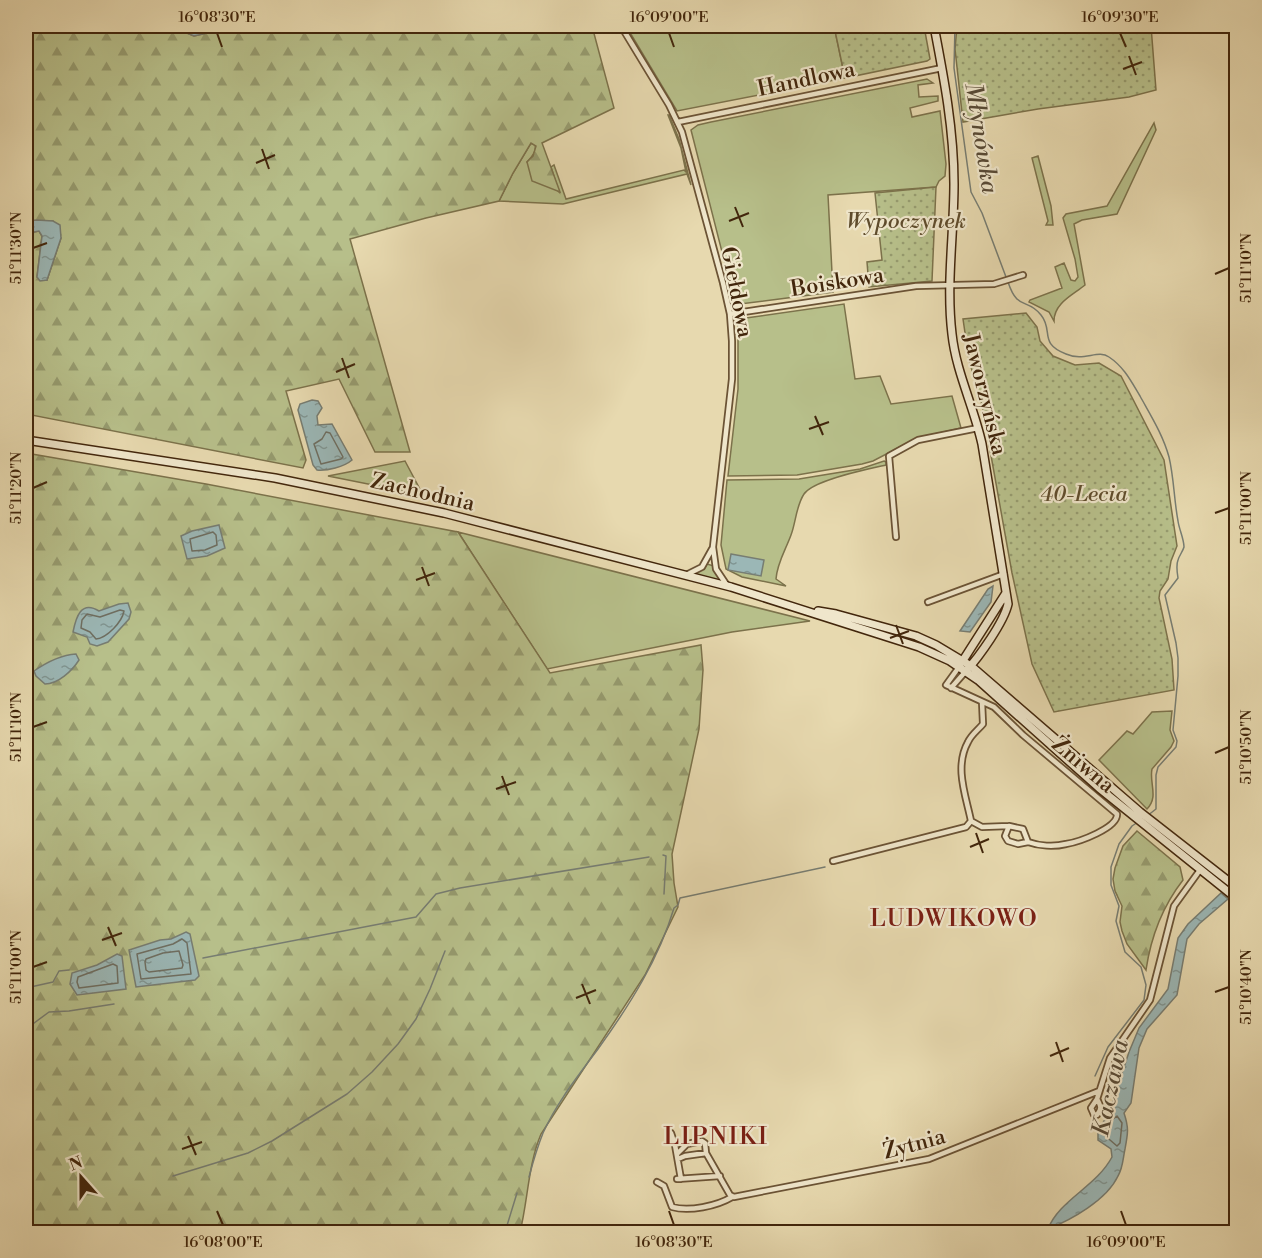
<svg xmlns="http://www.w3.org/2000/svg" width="1262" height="1258" font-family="'Libre Bodoni',serif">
<defs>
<pattern id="forest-firs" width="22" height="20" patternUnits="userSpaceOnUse" patternTransform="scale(1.5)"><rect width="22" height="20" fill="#b7bf8a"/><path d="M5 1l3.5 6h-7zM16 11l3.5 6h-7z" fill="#969b6f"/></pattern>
<pattern id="garden-dots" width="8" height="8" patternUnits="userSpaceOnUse" patternTransform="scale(1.5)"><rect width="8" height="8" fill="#b7bf8a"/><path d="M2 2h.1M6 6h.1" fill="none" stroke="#969b6f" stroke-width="1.8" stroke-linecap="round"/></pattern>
<pattern id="water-ripples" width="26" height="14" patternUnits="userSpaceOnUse" patternTransform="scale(1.5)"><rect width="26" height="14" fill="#9bb7b6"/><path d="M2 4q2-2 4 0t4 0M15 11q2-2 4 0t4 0" fill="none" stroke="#809592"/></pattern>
</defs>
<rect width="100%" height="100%" fill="#e7d9af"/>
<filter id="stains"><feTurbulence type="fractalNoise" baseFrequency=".00333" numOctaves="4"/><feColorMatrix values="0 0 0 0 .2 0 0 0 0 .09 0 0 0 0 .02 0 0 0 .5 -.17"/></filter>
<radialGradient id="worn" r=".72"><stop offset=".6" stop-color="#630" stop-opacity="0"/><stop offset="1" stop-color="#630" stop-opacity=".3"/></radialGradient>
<path fill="#b7bf8a" stroke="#7c724b" stroke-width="1.5" d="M626,26H834L845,78L677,111Z
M927,79L933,83L918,85L919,97L938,96V101L910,108L912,117L940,111L946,164L945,176L939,181L936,187L828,195L833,292L740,304L734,299L691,130L698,125L711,122Z
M668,115H669L679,139L691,185L687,174L563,204L499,201L513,173L531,143L535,145C537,151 532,157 527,162L559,192L551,167L554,165L566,199L684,170L686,172L681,148Z
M1154,123L1156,130L1117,214L1082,220L1074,224L1085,285C1073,295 1054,303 1054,321L1049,312L1029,302L1030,300L1062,288L1055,267L1064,263L1071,280L1075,281L1078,277L1075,259L1063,218L1066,214L1107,206Z
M1038,156L1051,206L1053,225H1046L1048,221L1032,158Z
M844,304L855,379L880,376L891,404L952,396L961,428L917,438L873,461L862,464L797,475L728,476L738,389V324L746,318Z
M405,461L423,495L328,476Z
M884,461L886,462V465C868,469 813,480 804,494C796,506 796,522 791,535C786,549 777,563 776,579L786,586L742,577L726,569L721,545L727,480L799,479L860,469Z
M458,532L810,621L732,632L547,669Z
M707,564L714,566L720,581L694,574Z
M1172,711L1170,730L1174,741L1171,747L1152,769C1149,783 1159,797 1147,809L1099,760L1127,731L1133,734L1152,712Z"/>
<path fill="url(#forest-firs)" stroke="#7c724b" stroke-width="1.5" d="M26,26H170L194,36L211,32L213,26H592L614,108L542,143L560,192L532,181L527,162L533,156L536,146L531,143L513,173L499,201L426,218L350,239L410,452H375L339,379L286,391L306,460L303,468L26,414V261L30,237L34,232L39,231L42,236L37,277L47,280L61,238L53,221H26Z
M26,453L206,484L458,532L550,673L701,645L703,670L699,729L672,854L674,883L678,907L645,975L541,1134C528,1165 528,1200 520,1232H26Z
M1137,831L1180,867L1183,880C1162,907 1151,936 1146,970L1127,944L1122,931L1120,922L1122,906L1115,891L1113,879L1115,868L1123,846Z"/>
<path fill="url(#garden-dots)" stroke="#7c724b" stroke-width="1.5" d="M834,26H924L930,59L927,61L845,78Z
M957,26H1151L1156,90L1129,97L1038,109L963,122L955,49Z
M936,187L932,281L869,287L867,262L882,260L875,193Z
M1026,313L1037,327L1040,341L1053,356L1075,365L1099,363L1121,376L1164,460L1177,546L1171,561L1168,579L1160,591L1159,598L1172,659L1174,690L1054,712L1032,664L1012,573L982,405L969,360L963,319Z"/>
<path fill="url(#water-ripples)" stroke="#777d72" stroke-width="1.5" d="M170,26H213L212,32L194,36Z
M37,220L53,221L60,225L61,238L47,280L40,281L37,277L42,236L39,231L34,232L30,237L26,261V221Z
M312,400L318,401L322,408L317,416L318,425L332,424L352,460C344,467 327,471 317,470L313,465L298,410L300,404Z
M219,525L225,548L207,556L187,559L181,536L192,531Z
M731,554L764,560L761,576L728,570Z
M993,586L991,602L970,632L960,631L988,589Z
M128,603L131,612L129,619L108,642L97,646L90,644L87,637L73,632C76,617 81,600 99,611L119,604Z
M76,654L79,660C72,671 58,684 45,684L36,676L34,671C47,662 61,655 76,654Z
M1221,893L1228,899L1199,924L1187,939L1177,995L1147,1029L1139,1048L1131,1103L1124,1113C1129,1128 1128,1133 1125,1149C1123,1158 1123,1168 1118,1176C1107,1200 1071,1220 1048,1229C1059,1200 1096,1187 1112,1157L1111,1149L1098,1140V1131L1109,1113L1129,1052L1139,1028L1168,989L1178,938L1188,924Z
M186,932L190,934L199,976L195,980L136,987L129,950L160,940L171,939Z
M117,954L122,956L126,989L77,995L70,984L72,973L97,965Z"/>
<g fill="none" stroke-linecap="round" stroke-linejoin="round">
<path stroke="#6e6e61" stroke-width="1.5" d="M326,432L330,433L343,457L341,459L321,464L314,444L322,439Z
M213,532L216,535L217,545L205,550L192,551L190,539Z
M120,610L124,611C122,622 107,638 96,639L90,632L81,628L82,620L87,614L100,617Z
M182,939L187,943L191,974L141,979L137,954L173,944Z
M179,951L183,965L182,968L149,972L146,970L145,962L146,959L163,953Z
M113,964L117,966L118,983L79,988L77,982L78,977Z
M1117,1116L1122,1123L1120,1143L1117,1146L1103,1134L1108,1123Z"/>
<path stroke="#777d72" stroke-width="1.5" d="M955,26L954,68L971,192L982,213L1006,277
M1008,282C1018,312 1027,297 1041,315C1054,331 1038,343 1066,354C1084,362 1098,349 1109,357C1124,367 1131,381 1140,396C1151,416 1163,435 1169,457C1174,478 1174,500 1178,521C1179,529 1184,539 1184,547C1183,551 1179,556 1178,560C1176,565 1177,572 1178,578L1165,595L1176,643L1178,658V676L1173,730L1177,741L1176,747L1158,767L1156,775V809L1147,816
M663,855L666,856L664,894
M203,958L416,917L436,894L460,888L649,857
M26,988L53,982L59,971L69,970
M26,1029L49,1012L69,1011L114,1004
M1095,1076L1108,1047L1144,1000L1146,985L1141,967L1125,952L1116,921L1119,906L1111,885V867L1119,844L1132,826L1138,822
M173,1176L248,1153L272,1141L347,1094L372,1072L398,1044L416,1019L430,989L445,951
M529,1177C533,1162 537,1148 543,1133C557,1102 578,1076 598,1049C629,1006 659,959 674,908L678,905L680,898L825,867
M505,1232L517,1193"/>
<g stroke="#6b5335" stroke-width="8">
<path id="street" d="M621,26L669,105L682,132L723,283L730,314L732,341V379L713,547L716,569L726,584
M678,122L942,68
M730,314L916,286L994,284L1023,275
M896,537L889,456L918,440L978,428
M686,575L702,567L712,549
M928,602L1004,574
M959,667L946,685L994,707L1023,735L1117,814C1118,828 1079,842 1066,844C1054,847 1039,846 1028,842L1023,829L1009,826L1005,836L1008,841L1018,844L1028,842
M951,688L966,671
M971,821C966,796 954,767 968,742C971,735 978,730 983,724L982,702
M971,821L982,827L1009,826
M833,861L966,827L971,821
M1097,1099C1101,1106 1102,1109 1097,1115H1094L1091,1108L1097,1099L1110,1058L1150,1000L1174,906L1200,870
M671,1133L675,1145L681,1179
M677,1154L687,1144L702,1141L705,1143L706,1153
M678,1159L685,1156L706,1153L730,1195L734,1197L929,1159L1099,1091
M677,1179L720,1176
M657,1182L664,1186L672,1207C689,1212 717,1206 732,1197"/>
</g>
<g stroke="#42260c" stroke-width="10">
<path id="secondary" d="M934,26C944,78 954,130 954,184C954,234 946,284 952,334C956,372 974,407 982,444L1008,604C1004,622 979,657 966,671
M26,440L275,478L444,513L731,587L919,647L950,661L978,680L1099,788L1236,898
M818,611L836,614L916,636L936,645L971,666L1140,812L1236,887
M962,662L1006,593"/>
</g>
<use href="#street" stroke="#efe6cb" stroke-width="4.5"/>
<use href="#secondary" stroke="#efe6cb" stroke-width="7"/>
</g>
<path fill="none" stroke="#42260c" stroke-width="2" d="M217,33L222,47M669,33L674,47M1120,33L1126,47M1129,56L1136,75M1123,69L1142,62M262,149L269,169M256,163L275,155M735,207L743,227M729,221L749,213M33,248L47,243M1215,274L1229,268M342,358L349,378M336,372L355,364M815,416L823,435M809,429L829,422M33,488L47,482M1215,513L1229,508M422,567L429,586M416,580L435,573M896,625L903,644M890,638L909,631M33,727L47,722M1215,753L1229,747M502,776L509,795M496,789L516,782M976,833L983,853M970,847L989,839M108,927L116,946M102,940L122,933M33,967L47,962M582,984L590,1004M1215,992L1229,987M576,998L596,990M1056,1042L1063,1062M1050,1056L1069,1048M188,1136L196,1155M182,1149L202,1142M217,1211L223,1225M669,1211L674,1225M1121,1211L1126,1225"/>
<g text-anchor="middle" stroke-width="4.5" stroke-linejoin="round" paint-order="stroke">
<g font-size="22" fill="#42260c" stroke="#efe6cb">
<text transform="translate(806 78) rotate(-12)" y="8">Handlowa</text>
<text transform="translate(837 281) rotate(-9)" y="8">Boiskowa</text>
<text transform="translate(738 292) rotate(79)" y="8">Giełdowa</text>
<text transform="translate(986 394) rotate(76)" y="8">Jaworzyńska</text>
<text transform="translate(423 491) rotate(13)" y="8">Zachodnia</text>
<text transform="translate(1084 764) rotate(40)" y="8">Żniwna</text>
<text transform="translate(914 1143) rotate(-15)" y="8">Żytnia</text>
</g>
<g font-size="22" font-style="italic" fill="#5f4c2c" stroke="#efe6cb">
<text x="906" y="228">Wypoczynek</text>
<text x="1084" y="501">40-Lecia</text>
</g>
<g font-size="24" font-style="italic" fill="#584a36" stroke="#efe6cb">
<text transform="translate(982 138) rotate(81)" y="8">Młynówka</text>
<text transform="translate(1110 1088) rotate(-78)" y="8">Kaczawa</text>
</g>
<g font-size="24" letter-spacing="1.5" fill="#7a1f14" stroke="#efe6cb">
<text x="954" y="926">LUDWIKOWO</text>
<text x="716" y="1144">LIPNIKI</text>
</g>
</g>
<rect width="1262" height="1258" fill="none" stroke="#e7d9af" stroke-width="66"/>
<g transform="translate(81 1177) rotate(339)" stroke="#efe6cb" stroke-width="4.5" paint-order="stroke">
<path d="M0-4.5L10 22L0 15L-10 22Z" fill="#42260c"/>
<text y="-9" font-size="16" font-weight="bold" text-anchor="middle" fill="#42260c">N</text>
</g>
<rect x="33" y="33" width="1196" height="1192" fill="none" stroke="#42260c" stroke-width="2"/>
<g font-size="15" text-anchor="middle" fill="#42260c">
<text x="217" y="22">16°08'30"E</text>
<text x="669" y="22">16°09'00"E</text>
<text x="1120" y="22">16°09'30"E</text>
<text transform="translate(16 248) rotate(-90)" y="5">51°11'30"N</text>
<text transform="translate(1246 268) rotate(-90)" y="5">51°11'10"N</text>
<text transform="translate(16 488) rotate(-90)" y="5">51°11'20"N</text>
<text transform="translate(1246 508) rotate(-90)" y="5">51°11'00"N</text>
<text transform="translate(16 727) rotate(-90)" y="5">51°11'10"N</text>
<text transform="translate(1246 747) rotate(-90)" y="5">51°10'50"N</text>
<text transform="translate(16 967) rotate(-90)" y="5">51°11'00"N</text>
<text transform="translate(1246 987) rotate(-90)" y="5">51°10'40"N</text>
<text x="223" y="1247">16°08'00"E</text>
<text x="674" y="1247">16°08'30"E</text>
<text x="1126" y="1247">16°09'00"E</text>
</g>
<rect width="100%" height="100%" filter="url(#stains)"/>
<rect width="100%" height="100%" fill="url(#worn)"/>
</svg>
